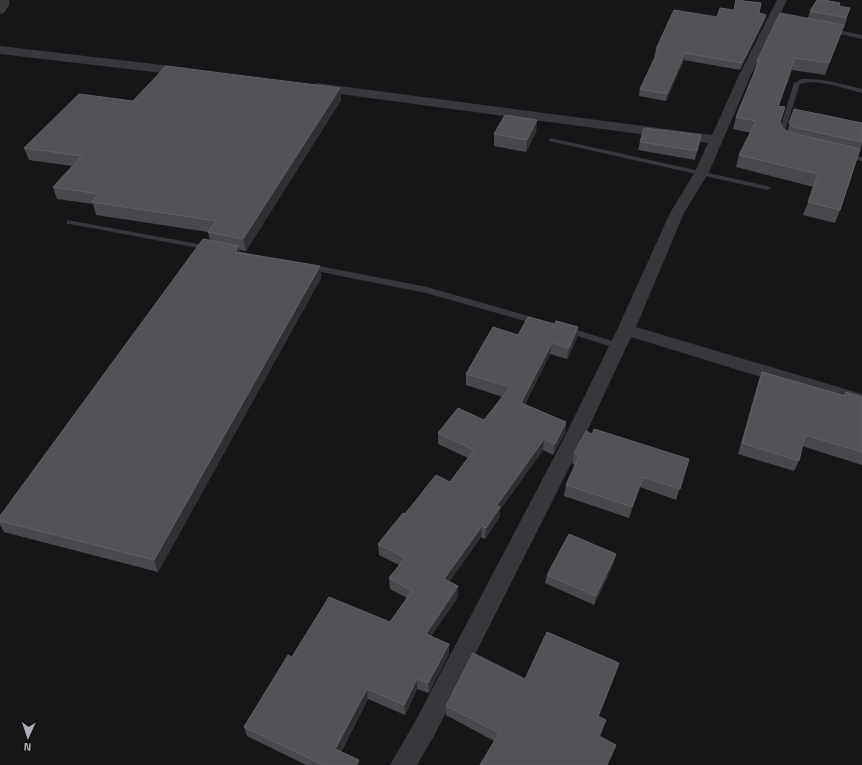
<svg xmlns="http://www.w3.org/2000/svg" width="862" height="765" viewBox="0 0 862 765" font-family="'Titillium Web',sans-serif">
  <rect width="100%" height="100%" fill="#161618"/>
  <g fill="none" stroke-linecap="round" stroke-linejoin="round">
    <g fill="#37383d" fill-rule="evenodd">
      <path d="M829,28L862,35V39L827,31L826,30Z"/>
      <path d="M802,79C823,78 842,84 862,89V93C846,89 816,78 800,84L784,134L786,140L785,141H781L778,134L794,83Z"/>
      <path d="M551,138L767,186L771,188L767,190L549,141V139Z"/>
      <path d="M845,154L862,157V161L843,157L842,156Z"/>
      <path d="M67,220L209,246L213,248L209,250L70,224H67Z"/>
      <path d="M309,264L427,287L542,320L543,322L539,325L426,293L306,269L305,267Z"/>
      <path d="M567,327L622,344L623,346L619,349L564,332L563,330Z"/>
    </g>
    <g fill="#37383d" fill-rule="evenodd">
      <path d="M0,0H9V5L4,13L0,14Z"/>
      <path d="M777,0H787L752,73L709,172L684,213L636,327L862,394V408L631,337L581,444L434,736L417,765H390L416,720L561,444L617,330L670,213L695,172L708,143L317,91L311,87L317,83L712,135L740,73Z"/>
      <path d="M0,46L188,68L194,72L188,76L0,54Z"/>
    </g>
  </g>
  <g fill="#47494d">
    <path d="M839,6L847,19L825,75L792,70L779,106L780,122L782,127L787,131L794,109L862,123V144L840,210L835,223L803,215L814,187L736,167L739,155L751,133L733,129L736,117L754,73L757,61L808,18L810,11Z"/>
    <path d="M759,13L766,15L764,22L740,70L684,60L666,101L639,96L640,89L656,57L654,56L656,49L717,17Z"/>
    <path d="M340,88L341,100L246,251L240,250V252L320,266L321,278L158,572L4,532L0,525V516L210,241L208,232L96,215L93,204L57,199L53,187L72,166L29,160L24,148L133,101Z"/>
    <path d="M537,120L536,132L526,152L494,146V134Z"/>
    <path d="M701,135L695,160L638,150L640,142Z"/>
    <path d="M518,335L577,338L567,359L550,354L525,404L566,422L565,433L553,455L543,450L500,510L499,518L485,539L481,537L449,582L458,586V597L431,636L449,654L429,693L417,689L405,715L368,699L341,752L359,760V765H306L247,736L244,727L292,657L390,622L407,598L390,589L389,578L399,565L379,555L378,544L405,514L450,482L468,458L438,444V433L484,420L503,397L466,385V374Z"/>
    <path d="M762,372L844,395L846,392L862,397V465L802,446L799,461L794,471L738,454L758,383Z"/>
    <path d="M592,434L689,459L676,500L640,487L629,518L564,496L566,485L575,465L572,464L574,453Z"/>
    <path d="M614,563L594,605L545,583L547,575Z"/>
    <path d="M619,663L616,673L599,716L603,729L600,737L613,754L494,741L446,715V706L525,679Z"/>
  </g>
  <g fill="#2f3033">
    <path d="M766,15L764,22L740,70L742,63Z"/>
    <path d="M844,25L840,36L825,75L829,63Z"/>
    <path d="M685,53L684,60L666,101L667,94Z"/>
    <path d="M795,58L792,70L775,118L778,106Z"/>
    <path d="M340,88L341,100L246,251L243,239Z"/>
    <path d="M537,120L536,132L526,152L527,140Z"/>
    <path d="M239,246L241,259L235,252Z"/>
    <path d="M320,266L321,278L158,572L154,560Z"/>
    <path d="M578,327L577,338L567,359L569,348Z"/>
    <path d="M552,343L550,354L520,414L521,403Z"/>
    <path d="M566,422L565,433L553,455L555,444Z"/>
    <path d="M544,439L543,450L500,510L499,518L485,539L486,528L497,505Z"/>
    <path d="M643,477L640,487L629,518L632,507Z"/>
    <path d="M482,526L481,537L444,589V579Z"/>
    <path d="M616,554L614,563L594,605L596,596Z"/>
    <path d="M458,586V597L426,644V634Z"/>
    <path d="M449,644V654L429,693L428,683Z"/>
    <path d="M619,663L616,673L595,725L598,716Z"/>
    <path d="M417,679V689L405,715L404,705Z"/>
    <path d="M367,689L368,699L337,758L335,749Z"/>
    <path d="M606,720L603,729L596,745L599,736Z"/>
    <path d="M359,760V765H356Z"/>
  </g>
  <g fill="#525359" stroke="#5f6168">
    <path d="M736,0L761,3L759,13L766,15L742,63L685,53L667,94L640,89L659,49H656L674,10L717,17L720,8L734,10Z"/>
    <path d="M817,0H824L840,3L839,6L850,8L846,18L810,11Z"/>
    <path d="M780,13L844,25L829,63L795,58L778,106L785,107L780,122L782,127L788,132L860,149L840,210L808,202L818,174L739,155L756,121L736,117L759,61H757Z"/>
    <path d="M166,66L340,88L243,239L208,232L216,221L92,202L99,194L53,187L82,156L24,148L79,94L133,101Z"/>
    <path d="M794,109L862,123V142L793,127L789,123Z"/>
    <path d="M505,115L537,120L527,140L494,134Z"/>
    <path d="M644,128L701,135L697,151L640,142Z"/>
    <path d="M203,239L239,246L235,252L320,266L154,560L0,521V516Z"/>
    <path d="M528,317L555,324L556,321L578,327L569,348L552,343L521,403L566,422L555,444L544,439L497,505L500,507L486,528L482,526L444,579L458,586L426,634L449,644L428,683L417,679L404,705L367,689L335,749L359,760L356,765H323L244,727L288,655L292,657L329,597L390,622L412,591L389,578L405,558L378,544L403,513L405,514L436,475L450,482L474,450L438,433L458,408L484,420L510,387L466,374L493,327L518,335Z"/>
    <path d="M762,372L845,396L846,392L862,397V452L805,435L799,461L742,443Z"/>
    <path d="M594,429L689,459L680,489L643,477L632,507L566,485L579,456L574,453L586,431L592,434Z"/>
    <path d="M569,534L616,554L596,596L547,575Z"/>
    <path d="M547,632L619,663L598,716L606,720L599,736L616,745L607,765H480L499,733L446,706L473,653L525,679Z"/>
  </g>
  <g transform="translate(28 737) rotate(183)" stroke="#111113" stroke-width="3" paint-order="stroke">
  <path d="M0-3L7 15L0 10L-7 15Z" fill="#a8adb8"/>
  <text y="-6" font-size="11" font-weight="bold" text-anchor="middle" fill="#a8adb8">N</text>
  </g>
</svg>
